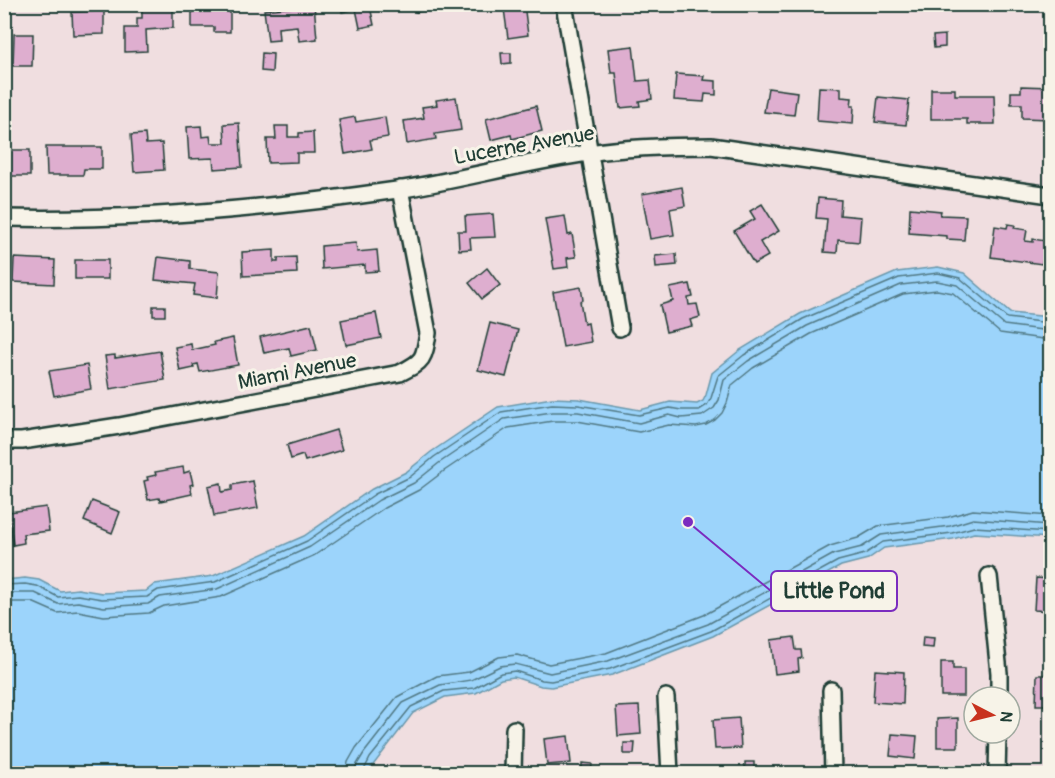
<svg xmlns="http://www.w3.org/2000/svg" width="1055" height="778" viewBox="0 0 1055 778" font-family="Pangolin,sans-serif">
  <rect width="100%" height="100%" fill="#f0dee0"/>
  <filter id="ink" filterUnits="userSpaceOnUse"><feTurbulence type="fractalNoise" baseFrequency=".0167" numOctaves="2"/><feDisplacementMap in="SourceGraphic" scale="12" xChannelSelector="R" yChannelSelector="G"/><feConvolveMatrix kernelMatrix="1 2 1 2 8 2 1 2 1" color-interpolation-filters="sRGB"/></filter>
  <g filter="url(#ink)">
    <path fill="#9cd4fb" stroke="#6a98ab" stroke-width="1.5" d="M938,267L964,273L1010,313L1050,317V538L974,533L953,539L884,548L868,559L841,566L713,636L612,675L551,687L541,686L514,677L501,679L476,693L445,697L413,713L367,773H5V580L25,578L39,580L60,591L78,589L102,593L146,591L155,584L213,576L304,536L372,489L406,472L431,452L498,407L552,398L579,399L640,410L670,402L697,404L703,401L706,395L712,373L740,350L800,314L897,272Z"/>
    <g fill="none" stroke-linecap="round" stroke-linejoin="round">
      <g stroke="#517984" stroke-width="1.5">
        <path d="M4,585L25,584L37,586L58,597L78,595L102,599L147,597L158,590L215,582L307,541L375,494L410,477L434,457L501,412L552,404L578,405L639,415L670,408L681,410H699L707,405L711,398L718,376L744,355L803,319L899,278L938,273L960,278L1007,318L1050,323"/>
        <path d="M4,593H35L58,604L78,602L104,607L148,604L160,597L217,589L310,547L379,500L414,483L439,463L504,419L552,412H578L639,423L669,415L681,418L702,416L714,408L719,400L724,380L748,361L807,326L901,285L937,281L957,285L1004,325L1050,331"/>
        <path d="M4,602H32L57,613L78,611L104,616L149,613L164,606L221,597L315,555L384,508L419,490L444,471L508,428L553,421H577L639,432L669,425L696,427L706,425L715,420L722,413L727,403L732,385L753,368L811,334L903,294L937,290L953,293L1000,333L1050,340"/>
        <path d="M346,774L348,762L356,748L397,697L437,676L469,672L499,657L517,655L549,664L606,653L704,615L830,546L858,538L878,526L948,517L973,510L1050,516"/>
        <path d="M355,774L356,766L364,753L403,703L440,685L471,680L500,666L515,664L550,673L608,661L708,624L834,554L862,547L881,535L950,526L973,519L1050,525"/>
        <path d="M362,774L370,758L411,707L444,691L474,688L501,673L515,671L542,680L551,681L610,669L711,631L838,561L865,554L883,542L952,533L974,527L1050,532"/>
      </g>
    </g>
    <g fill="#deaecf" stroke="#1f3d34" stroke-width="1.5">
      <path d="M192,4H221V10H230V32H214V27H192Z"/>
      <path d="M295,4H314L317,39L299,41L297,26L278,28L279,40L268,41L264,10L295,7Z"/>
      <path d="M340,4H376L377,10L371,11L374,25L360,28L356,9L342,12Z"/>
      <path d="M415,4H442V9L416,12Z"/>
      <path d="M484,4H524L528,35L508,38L504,9L489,11Z"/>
      <path d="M173,7V28L146,30L147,51L125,52V28H137V18H142V8Z"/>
      <path d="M104,11V34L73,35L72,12Z"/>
      <path d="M14,34H33L32,66H13Z"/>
      <path d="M945,35V47L934,48L933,36Z"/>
      <path d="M633,46L637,81L650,80L652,99L639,101L640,106L620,108L616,73H611L608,49Z"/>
      <path d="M262,53L273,54L272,72L261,71Z"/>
      <path d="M501,53H511V63L502,64Z"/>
      <path d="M676,74L704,76L703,80L716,81V95L705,94L704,102L674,100Z"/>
      <path d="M1021,86L1050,87V119L1022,118V104H1011V92H1021Z"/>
      <path d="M819,87L841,88V97L852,98L851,106H854L853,124L817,121Z"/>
      <path d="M768,88L797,92L794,115L764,112Z"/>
      <path d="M931,89H955V95H994L995,124H967V119H931Z"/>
      <path d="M456,97L461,130L435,134L436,139L407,144L404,121L424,118L422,107L437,105L436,100Z"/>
      <path d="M878,97L909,100L906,125L875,122Z"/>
      <path d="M536,106L542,131L512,139L511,135L491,140L486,119Z"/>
      <path d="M355,117L356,122L385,117L388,137L370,140L372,149L345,154L339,120Z"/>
      <path d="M239,123L242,167L214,169L213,158L189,159L187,127L201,126L202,137L210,136L211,143H225L224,124Z"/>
      <path d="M275,126H288V137H299V133L313,132L314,153H297V162L268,163L267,139H276Z"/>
      <path d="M145,134L146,144L162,143L164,170L134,172L131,135Z"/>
      <path d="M46,147H102V169H84L83,175H47Z"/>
      <rect x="4" y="150" width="26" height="26"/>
      <path d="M682,187L685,206L670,209L674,235L650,239L642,194Z"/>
      <path d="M818,198L841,200L840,215L861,217L859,242L838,240L837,253L824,252L827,219L816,218Z"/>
      <path d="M762,204L779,231L760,242L768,256L754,264L734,231L755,219L750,211Z"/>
      <path d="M910,208L941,211L940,215L966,216L964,240L947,239V236L909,233Z"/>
      <path d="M493,214L495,237L470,238L471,249L459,250L458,231H466L465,216Z"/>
      <path d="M565,216L568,235L572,234L576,257L567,258L568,267L554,269L545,219Z"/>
      <path d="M1008,224L1015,225L1014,228L1027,230L1025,241L1033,242V239L1046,241L1042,264L991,257L995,226L1007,228Z"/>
      <path d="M356,243L357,252L377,250L379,271L365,272V265L322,269L321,246Z"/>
      <path d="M274,250V262H278V258L296,257L297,273L243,276L242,252Z"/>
      <path d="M676,254L677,265L656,267L655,256Z"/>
      <path d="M158,257L190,261V269L219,272L217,298L193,295L195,284L155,280Z"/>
      <path d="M14,258L55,260L54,284L13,282Z"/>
      <rect x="75" y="260" width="33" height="19"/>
      <path d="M487,268L500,285L482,299L469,283Z"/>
      <path d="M690,284L693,297L688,298L689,305L697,304L700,317L690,320L692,326L666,332L660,305L673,301L670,288Z"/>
      <path d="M581,287L583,300L580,301L584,324L588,323L591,342L563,347L553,292Z"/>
      <rect x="153" y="306" width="12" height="10"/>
      <path d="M376,313L381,338L346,345L341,320Z"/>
      <path d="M490,323L518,330L506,377L478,370Z"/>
      <path d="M311,325L317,350L291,356L289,348L264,353L260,337Z"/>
      <path d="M233,338L238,365L200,372L198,364L193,365L194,368L180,371L175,347L191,344L192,350L215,345L214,342Z"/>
      <path d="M160,351L165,380L110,389L105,356L115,355V358Z"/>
      <path d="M87,365L91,389L54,396L49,371Z"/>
      <path d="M336,430L342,450L305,461L303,455L291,459L287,445Z"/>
      <path d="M183,467L184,473L190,471L193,484L190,485L192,494L160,501L159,498L148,500L144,481L148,480L147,477L156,475L155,472Z"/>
      <path d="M253,481L258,508L214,516L208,486L221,483L222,492L232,490V485Z"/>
      <path d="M92,501L120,512L112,533L84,521Z"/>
      <path d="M46,507L49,531L23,534L24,543L13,545L9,512Z"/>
      <path d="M1036,578L1050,579V611L1034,610Z"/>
      <path d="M794,637L796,650H801L802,658L798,659L799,671L775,674L771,640Z"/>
      <path d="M923,637L934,638L933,648L922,647Z"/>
      <path d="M941,662H953V669H964V696H941Z"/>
      <path d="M875,670L904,672L903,704L873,702Z"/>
      <path d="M1037,675H1050V705H1036Z"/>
      <path d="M639,706L641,734L618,736L616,707Z"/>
      <path d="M739,718L741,748L715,749L713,720Z"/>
      <path d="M958,718V747H937V719Z"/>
      <path d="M892,734L917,736L915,759L890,756Z"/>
      <path d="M568,736L571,763L547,765L544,739Z"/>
      <path d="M624,743H635L634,754H624Z"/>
      <rect x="745" y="762" width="9" height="12"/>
      <path d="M582,763L592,764L591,774H582Z"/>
    </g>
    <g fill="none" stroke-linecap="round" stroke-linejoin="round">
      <g stroke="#1f3d34" stroke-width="20">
        <g id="street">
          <path d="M564,4L620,328"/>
          <path d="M4,218C136,221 267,209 397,190C461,180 524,162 588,153C629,147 670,146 711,146L1050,195"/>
          <path d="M4,441H22L119,426L400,373C424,361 424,359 428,333L400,189"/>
          <path d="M989,576L999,673V697"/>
          <path d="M831,690L833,774"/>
          <path d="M666,697L670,774"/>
          <path d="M513,774L514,729"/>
          <path d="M997,774L998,733"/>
        </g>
      </g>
      <use href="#street" stroke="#f7f3e8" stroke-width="15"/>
    </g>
  </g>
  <g text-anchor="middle" stroke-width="6" stroke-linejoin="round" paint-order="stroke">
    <g font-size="21" fill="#1f3d34" stroke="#f7f3e8">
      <text transform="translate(524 145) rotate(-10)" y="7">Lucerne Avenue</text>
      <text transform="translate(297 371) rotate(-11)" y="7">Miami Avenue</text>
    </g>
  </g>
  <path fill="none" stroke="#7b2cbf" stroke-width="2" d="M688 522L771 591"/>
  <circle fill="#7b2cbf" stroke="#f7f3e8" stroke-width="2" cx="688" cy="522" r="6"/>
  <rect fill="#f7f3e8" stroke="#7b2cbf" stroke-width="2" x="771" y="571" width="126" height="40" rx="6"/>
  <g font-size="22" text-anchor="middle" font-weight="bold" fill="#1f3d34">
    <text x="834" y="598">Little Pond</text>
  </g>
  <rect width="1055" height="778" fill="none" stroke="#f7f3e8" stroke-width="24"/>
  <rect x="12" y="12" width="1031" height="754" fill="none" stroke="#1f3d34" stroke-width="2" filter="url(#ink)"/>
  <g transform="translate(992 715) rotate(97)"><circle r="28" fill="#f7f3e8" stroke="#a1aaa0" stroke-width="1.5"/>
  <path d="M0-4.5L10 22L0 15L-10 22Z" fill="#c8321e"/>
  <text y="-9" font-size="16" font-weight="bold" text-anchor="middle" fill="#1f3d34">N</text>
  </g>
</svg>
